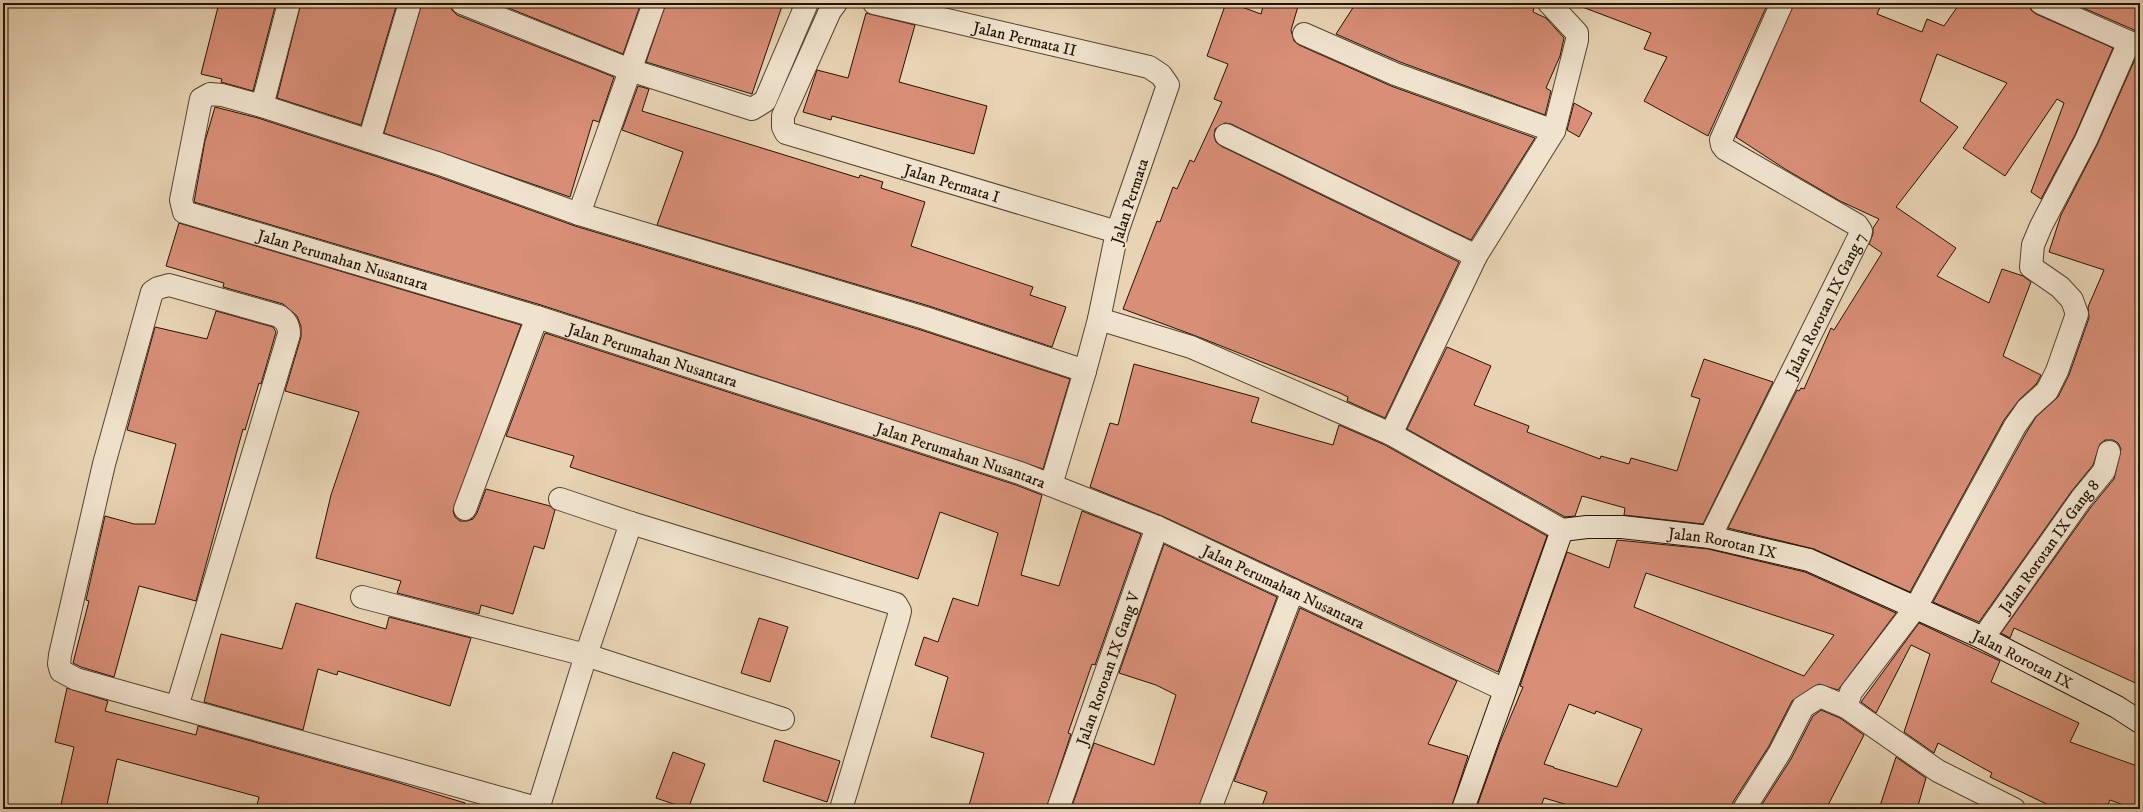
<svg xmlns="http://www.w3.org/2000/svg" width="2143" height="812" viewBox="0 0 2143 812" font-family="'IM FELL DW Pica',serif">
  <rect width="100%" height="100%" fill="#e8d4b4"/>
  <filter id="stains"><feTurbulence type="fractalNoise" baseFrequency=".005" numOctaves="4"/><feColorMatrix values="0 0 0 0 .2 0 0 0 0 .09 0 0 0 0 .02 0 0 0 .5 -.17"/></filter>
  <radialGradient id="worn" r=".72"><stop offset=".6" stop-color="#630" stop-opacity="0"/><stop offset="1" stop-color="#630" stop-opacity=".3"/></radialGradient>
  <g fill="#d88e77" stroke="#231301" fill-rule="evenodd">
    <path d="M219,3H276L253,91L221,82L222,79L201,74Z"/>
    <path d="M301,3H397L361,125L277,98Z"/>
    <path d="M422,3H450L452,10L457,15L614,77L599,122L593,120L570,197L384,133Z"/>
    <path d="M496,3H641L623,54Z"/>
    <path d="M666,3H783L752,94L646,62Z"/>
    <path d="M1226,3H1231L1261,14L1264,3H1299L1291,30L1294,41L1299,45L1391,86L1535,138L1471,240L1231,124L1225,123L1215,129L1214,136L1216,142L1221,146L1459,262L1385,418L1347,401L1348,397L1340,393L1196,336L1123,309L1157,221L1160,222L1173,187L1177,189L1190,160L1194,162L1222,102L1214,99L1228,64L1207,56Z"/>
    <path d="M1356,3H1535L1533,12L1546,18L1564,38L1560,56L1546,88L1551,91L1545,115L1400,62L1336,34Z"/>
    <path d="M1578,3H1768L1708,136L1644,101L1667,57L1644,49L1651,33L1577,5Z"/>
    <path d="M1794,3H1882L1877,14L1922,32L1927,19L1944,26L1960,3H2029L2031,10L2036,14L2113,48L2075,135L2041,199L2031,192L2064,103L2057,99L2005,176L1963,148L2007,83L1937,54L1920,101L1958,127L1896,207L1956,248L1937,276L1989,303L2002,269L2023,276L2031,282L2003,356L2041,375L2037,383L2019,400L2004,420L1910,592L1814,549L1728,528L1797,390L1799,391L1801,388L1804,389L1831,328L1834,330L1882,253L1869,244L1873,234V228L1879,219L1840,201L1785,169L1736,137Z"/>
    <path d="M2072,3H2140V33L2134,30Z"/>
    <path d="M866,13L915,25L899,82L987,106L974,154L832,116L831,120L803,112L817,70L848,78Z"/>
    <path d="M2135,59H2140V685L2014,628L2010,638L2001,633L2091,507L2114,479L2121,449L2118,443L2113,440H2105L2100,444L2093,465L2071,492L1979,622L1933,602L2026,433L2036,417L2058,397L2069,375L2089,318L2088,307L2104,270L2049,252L2061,215L2097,145Z"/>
    <path d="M638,86L649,89L642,111L859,178L860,175L883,182L881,188L925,202L911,246L1033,287L1030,295L1066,307L1052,347L929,306L657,225L683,152L622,130Z"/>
    <path d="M1574,103L1592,113L1579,137L1567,130Z"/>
    <path d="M215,107L258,118L436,176L575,226L921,330L1070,379L1043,469L541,305L194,202L205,141Z"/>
    <path d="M179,223L521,325L453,511L455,517L460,521H467L473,519L477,513L486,489L550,506L555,510L544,549L534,546L513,614L481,605L479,614L397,593L401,581L316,558L331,495L359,412L285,391L301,337V326L297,316L283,304L223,287L224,283L166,266Z"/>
    <path d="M216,311L273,327L276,332L261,384L259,383L245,430L243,429L196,601L139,586L114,677L81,667L73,663L89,601L86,600L105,516L134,524H155L176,444L127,430L155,327L207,339Z"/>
    <path d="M545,333L1016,485L1042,495L1021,575L1059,586L1082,511L1141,534L1095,665L1092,664L1068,733L1071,734L1046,809H968L984,753L931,737L948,677L915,665L924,637L938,642L953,598L978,606L998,533L940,512L918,579L570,467L574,456L506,436Z"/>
    <path d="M1447,347L1491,366L1474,405L1529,426L1527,432L1600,459L1601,456L1629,464L1631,458L1677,471L1700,399L1691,396L1704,359L1773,382L1703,524L1624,515L1625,508L1582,496L1575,516L1565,517L1407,429Z"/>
    <path d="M1134,364L1259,398L1251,422L1333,445L1339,425L1385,445L1547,536L1498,672L1162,516L1090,487L1110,423L1118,425Z"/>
    <path d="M1617,540L1708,549L1805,572L1896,613L1838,690L1819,684L1792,701L1769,746L1733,802L1732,809H1582L1544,798L1540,809H1476L1500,742L1523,687L1520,686L1567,552L1609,568ZM1646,573L1834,635L1804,676L1634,607ZM1569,704L1595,714L1596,711L1642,729L1617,787L1554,768V767L1544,764Z"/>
    <path d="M1164,544L1277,597L1198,809H1071L1094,743L1154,765L1176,695L1156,685L1119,673Z"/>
    <path d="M296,603L386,629L389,617L471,638L450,706L338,671L337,675L318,669L303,730L204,702L221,634L282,649Z"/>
    <path d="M1300,608L1457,681L1428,744L1468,756L1451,809H1261L1267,792L1234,781Z"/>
    <path d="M759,618L788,627L770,682L741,673Z"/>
    <path d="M1919,623L2000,661L1991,682L2079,723L2070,742L2140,767V809H2134L2110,800L2106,809H2057L1990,777L1992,773L1938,743L1934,753L1904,732L1930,654L1911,645L1876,713L1861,702Z"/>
    <path d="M67,688L108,701L105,711L196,735L198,726L396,782L465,803L464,809H256L259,797L117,759L106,809H60L74,747L55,742Z"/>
    <path d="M1821,710L1840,718L1864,735L1826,809H1759L1791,759L1813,716Z"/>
    <path d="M775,740L840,761L827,802L763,781Z"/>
    <path d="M673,752L705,764L688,809L656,798Z"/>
    <path d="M1896,757L1926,778L1917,809H1879Z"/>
  </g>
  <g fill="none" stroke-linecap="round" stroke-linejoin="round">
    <g stroke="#54432e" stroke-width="24">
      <g id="street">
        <path d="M462,3L630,70L752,109L765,101L807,3"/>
        <path id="s1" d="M836,3L830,11L783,116V127L786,133L1117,232"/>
        <path id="s2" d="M874,3L1149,67L1161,75L1168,85L1117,232L1099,319L1085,371L1051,485"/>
        <path d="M2041,3L2140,47"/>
        <path d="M1304,34L1395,74L1554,131"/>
        <path d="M262,106L289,3"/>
        <path d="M1226,135L1476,256"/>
        <path d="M369,141L410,3"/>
        <path d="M579,214L654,3"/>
        <path d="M1099,319L1191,347L1391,434L1562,530"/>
        <path id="s3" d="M1085,371L925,318L579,214L440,164L262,106L222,95L210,94L201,99L181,200L184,212L537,317L1020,473L1157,527L1505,690"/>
        <path d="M1391,434L1476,256L1554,131L1577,40V33L1549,3"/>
        <path d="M560,499L631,523"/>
        <path d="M465,509L537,317"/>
        <path id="s4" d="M1710,537L1860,235L1861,231L1857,225L1725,149L1722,145L1721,140L1782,3"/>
        <path d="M362,597L586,655L783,719"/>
        <path id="s5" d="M1983,638L2081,499L2104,471L2109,452"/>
        <path d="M177,707L289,334C289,325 286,321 279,316L169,285L158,288L152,292L104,464L60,655L59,664L61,671L76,679L540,809"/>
        <path d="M1846,707L1938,771L2014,809"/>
        <path d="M538,809L586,655L631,523L896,604L900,611L898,619L841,809"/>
        <path id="s6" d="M1058,809L1157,527"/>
        <path d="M1210,809L1293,590"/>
        <path d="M1744,809L1780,752L1803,707L1820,696L1846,707L1851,692L1916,607L2015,426L2027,409L2047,391L2057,371L2077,314L2072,300L2060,287L2031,267L2033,245L2041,226L2086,140L2129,42"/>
      </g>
    </g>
    <g stroke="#231301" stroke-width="24">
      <g id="secondary">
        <path id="s7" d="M1463,809L1562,530L1587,527H1622L1710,537L1809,560L1983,638L2117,707L2140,722"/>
      </g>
    </g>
    <use href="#street" stroke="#f0e3ce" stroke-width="22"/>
    <use href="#secondary" stroke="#f0e3ce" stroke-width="22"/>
  </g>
  <g text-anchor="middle" stroke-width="4" stroke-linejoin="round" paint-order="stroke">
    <g font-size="16" fill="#231301" stroke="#f0e3ce">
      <text dy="6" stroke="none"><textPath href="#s2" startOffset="155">Jalan Permata II</textPath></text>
      <text dy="6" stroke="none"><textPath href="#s1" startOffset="316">Jalan Permata I</textPath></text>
      <text transform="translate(1129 201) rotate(-72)" y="6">Jalan Permata</text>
      <text dy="6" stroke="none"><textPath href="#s3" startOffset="1210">Jalan Perumahan Nusantara</textPath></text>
      <text dy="6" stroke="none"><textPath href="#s4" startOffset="259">Jalan Rorotan IX Gang 7</textPath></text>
      <text dy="6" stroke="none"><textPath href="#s3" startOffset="1534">Jalan Perumahan Nusantara</textPath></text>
      <text dy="6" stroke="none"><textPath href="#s3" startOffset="1858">Jalan Perumahan Nusantara</textPath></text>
      <text dy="6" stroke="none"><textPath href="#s7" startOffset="458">Jalan Rorotan IX</textPath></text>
      <text dy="6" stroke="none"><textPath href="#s5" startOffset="113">Jalan Rorotan IX Gang 8</textPath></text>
      <text dy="6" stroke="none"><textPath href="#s3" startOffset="2207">Jalan Perumahan Nusantara</textPath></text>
      <text dy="6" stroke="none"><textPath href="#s7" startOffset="782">Jalan Rorotan IX</textPath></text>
      <text dy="6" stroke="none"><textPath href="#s6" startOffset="149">Jalan Rorotan IX Gang V</textPath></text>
    </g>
  </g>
  <rect width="2143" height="812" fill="none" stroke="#e8d4b4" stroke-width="16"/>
  <rect x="4" y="4" width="2135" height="804" fill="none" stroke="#231301" stroke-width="2"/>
  <rect x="8" y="8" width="2127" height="796" fill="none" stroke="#231301"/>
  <rect width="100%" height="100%" filter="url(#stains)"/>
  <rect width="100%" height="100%" fill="url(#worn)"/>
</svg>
